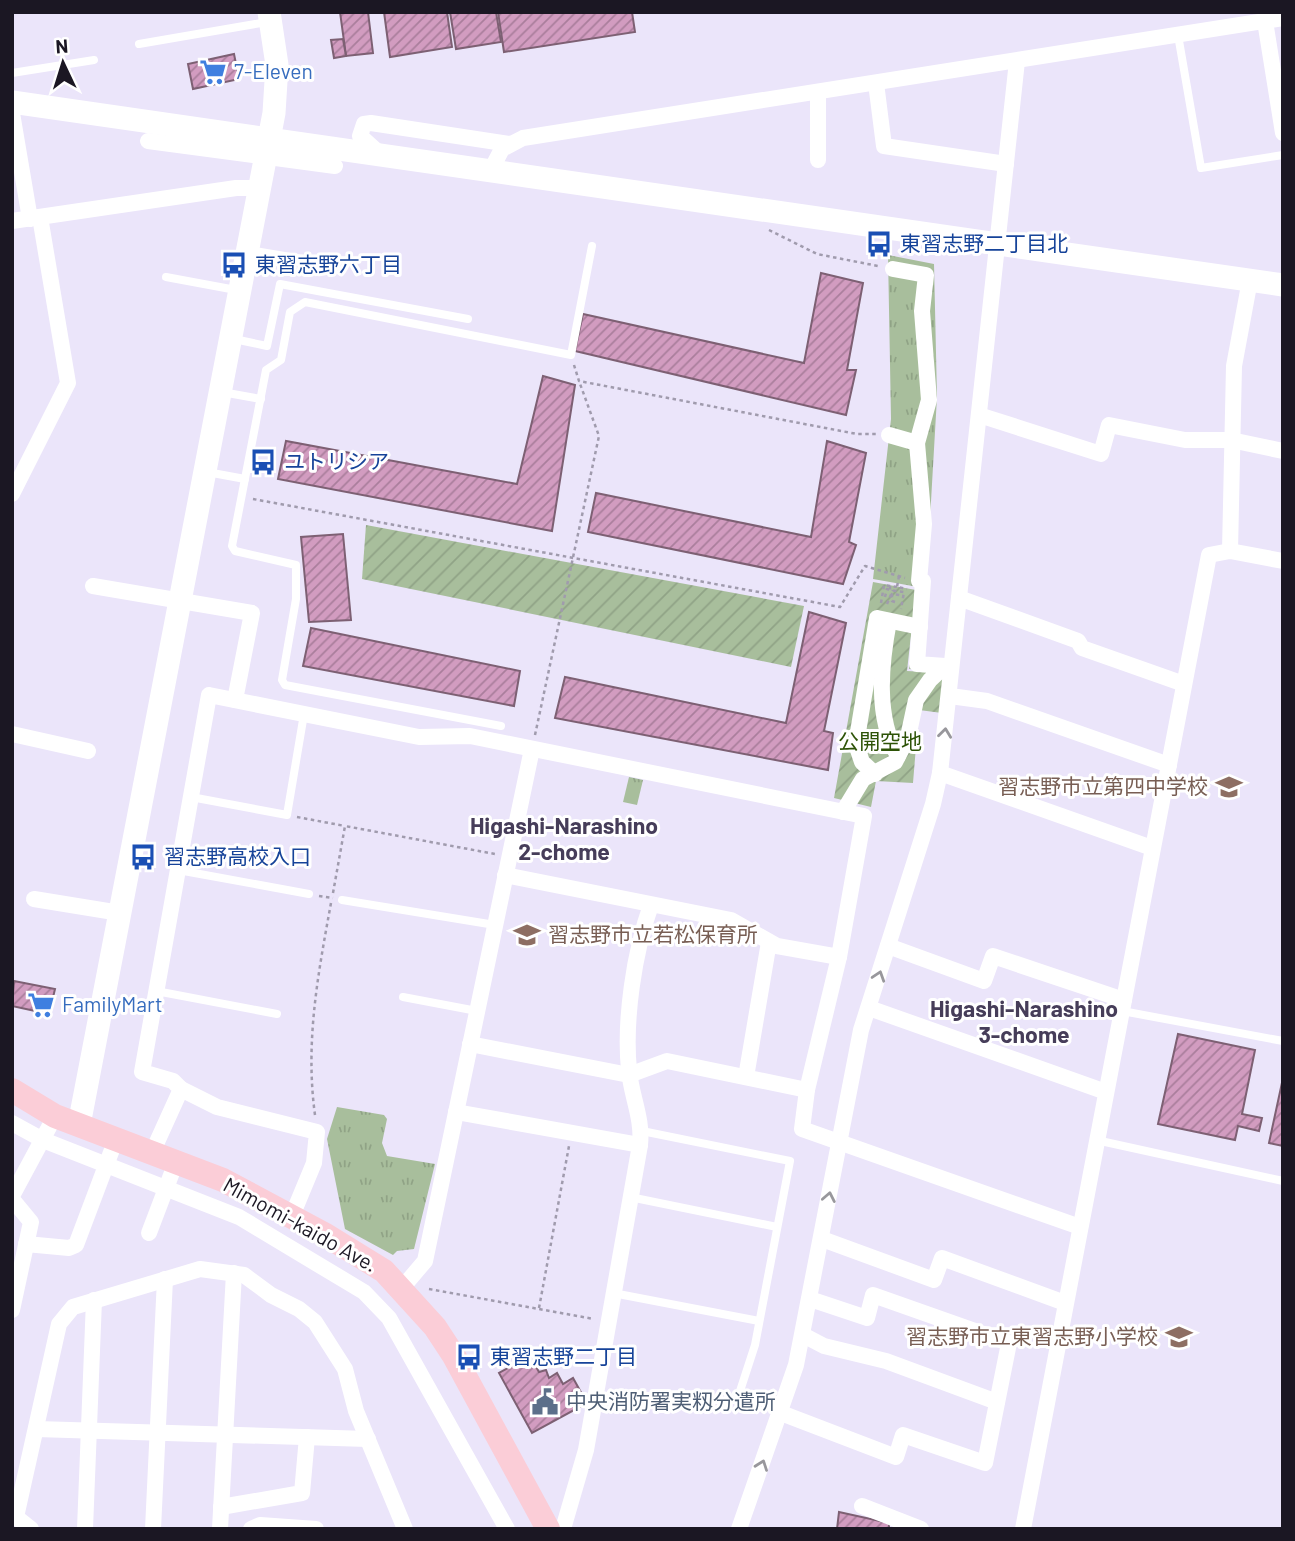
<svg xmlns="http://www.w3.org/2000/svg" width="1295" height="1541" viewBox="0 0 1295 1541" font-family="Barlow,'Noto Sans JP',sans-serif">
  <defs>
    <pattern id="park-tufts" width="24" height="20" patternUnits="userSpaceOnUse" patternTransform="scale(1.75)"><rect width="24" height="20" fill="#a8be9c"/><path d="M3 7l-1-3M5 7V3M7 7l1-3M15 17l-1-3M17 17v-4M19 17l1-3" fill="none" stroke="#90a386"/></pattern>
    <pattern id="garden-furrows" width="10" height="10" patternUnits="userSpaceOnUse" patternTransform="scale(1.75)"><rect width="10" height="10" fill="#a8be9c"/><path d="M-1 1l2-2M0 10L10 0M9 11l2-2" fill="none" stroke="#90a386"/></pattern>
    <pattern id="building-hatch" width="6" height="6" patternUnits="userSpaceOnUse" patternTransform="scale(1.75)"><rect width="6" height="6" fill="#d29cc0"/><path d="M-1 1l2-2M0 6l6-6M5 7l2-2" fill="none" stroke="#aa7e9c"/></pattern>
  </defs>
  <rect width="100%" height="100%" fill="#ebe5fa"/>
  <g fill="url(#park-tufts)">
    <path d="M888,255L934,264L937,397L922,658L947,671L909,669L918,587L873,579L891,419Z"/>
    <path d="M629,777L643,780L637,805L623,802Z"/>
    <path d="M337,1107L384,1115L387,1119L382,1143L387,1156L435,1164L414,1249L397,1251L393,1255L345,1229L327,1139Z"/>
  </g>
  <g fill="url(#garden-furrows)">
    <path d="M366,525L804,606L791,667L362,579Z"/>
    <path d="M873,582L916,590L907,671L946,673L942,713L919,710L913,783L876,781L871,807L834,798Z"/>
  </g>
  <g fill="url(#building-hatch)" stroke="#7d6073" stroke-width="2">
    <path d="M340,12H368L373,53L346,56Z"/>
    <path d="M384,12H447L452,47L390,57Z"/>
    <path d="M450,12H496L501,42L456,49Z"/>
    <path d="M498,12H632L635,32L504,52Z"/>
    <path d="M343,39L346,56L334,58L331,40Z"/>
    <path d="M234,54L239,79L193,89L188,64Z"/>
    <path d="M821,273L863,283L847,370H856L846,415L575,351L583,314L804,363Z"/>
    <path d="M543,376L575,385L552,531L278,479L286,441L517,484Z"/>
    <path d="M827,441L866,453L849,542L856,545L843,584L588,532L596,493L811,537Z"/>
    <path d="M343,534L351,620L309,622L301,537Z"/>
    <path d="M809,612L846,623L824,731L833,733L828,770L555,718L565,677L786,723Z"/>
    <path d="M311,628L520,671L514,706L303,666Z"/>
    <path d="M14,981L55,989L49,1014L12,1006Z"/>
    <path d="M1178,1034L1255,1050L1242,1114L1262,1118L1259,1131L1238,1126L1235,1140L1158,1124Z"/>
    <path d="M1283,1078V1146L1269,1143Z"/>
    <path d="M522,1360L528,1368L535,1365L539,1372L546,1370L549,1378L557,1373L563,1384L573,1378L587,1403L532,1433L499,1373Z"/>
    <path d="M839,1512L889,1523V1529H837Z"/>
  </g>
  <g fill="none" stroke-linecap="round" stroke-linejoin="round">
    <g stroke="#a09bad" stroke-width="2.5" stroke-dasharray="3.5 3.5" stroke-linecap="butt">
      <path d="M769,230L817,254L878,266"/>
      <path d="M574,365L579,381L857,434H876"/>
      <path d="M253,499L840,607L865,566L905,578"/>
      <path d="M899,576L897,587L907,589"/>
      <path d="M890,586V590L904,592L901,609"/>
      <path d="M885,597L887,589L890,590"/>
      <path d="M895,602L892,601V594L900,595"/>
      <path d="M881,603L884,585L897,587"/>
      <path d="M887,604L893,590"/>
      <path d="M535,735L599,436L579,381"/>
      <path d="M297,817L345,826"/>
      <path d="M333,893L345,826L495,854"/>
      <path d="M319,896L333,898"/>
      <path d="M315,1115C305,1042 318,974 331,903"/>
      <path d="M429,1289L594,1319"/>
      <path d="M539,1308L569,1146"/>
    </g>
    <g stroke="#fff" stroke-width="8">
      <path d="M1178,35L1201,168L1283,155"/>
      <path d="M139,44L267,22"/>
      <path d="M12,73L94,60"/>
      <path d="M250,250L326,263"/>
      <path d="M166,277L236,290"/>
      <path d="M234,339L267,346L280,284L468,319"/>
      <path d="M222,392L261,399"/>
      <path d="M207,472L245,479"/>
      <path d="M501,726L285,685L282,680L296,599V565L235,551L232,546L266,370L281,360L290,312L305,302L571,355L592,246"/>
      <path d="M191,797L287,815L304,714"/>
      <path d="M178,870L309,894"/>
      <path d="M342,900L495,925"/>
      <path d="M156,991L277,1014"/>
      <path d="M403,997L477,1011"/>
      <path d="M1122,1011L1283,1041"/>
      <path d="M642,1131L790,1161L755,1345L740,1391"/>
      <path d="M1096,1140L1283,1181"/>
      <path d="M630,1197L777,1227"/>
      <path d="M613,1293L759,1321"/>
    </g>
    <g stroke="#fff" stroke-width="16">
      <path d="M1265,21L1283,133"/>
      <path d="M876,83L884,146L1006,164"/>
      <path d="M818,92V160"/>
      <path d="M12,113L30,219"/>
      <path d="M148,141L335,166"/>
      <path d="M380,154L360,136L364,124L371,123L510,144"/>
      <path d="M491,170L502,149L523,138L1283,18"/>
      <path d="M12,221L236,188H259"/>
      <path d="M979,415L1101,454L1109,425L1185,440H1231L1283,451"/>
      <path d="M889,435L917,443"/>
      <path d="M12,494L68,383L40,217"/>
      <path d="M1230,551L1234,366L1250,280"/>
      <path d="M93,586L252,613L235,700"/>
      <path d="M959,598L1078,641L1082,648L1184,684"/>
      <path d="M889,621C881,663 875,717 898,756"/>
      <path d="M950,696L987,701L1169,765"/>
      <path d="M12,734L88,751"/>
      <path d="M940,773L1152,848"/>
      <path d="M875,774L862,762L856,744L877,618L920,627"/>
      <path d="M843,812L863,779L895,762L908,737L916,700L930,680L945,666L917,664L923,581H919L924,524L917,443L929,400L922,311L926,275L893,269"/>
      <path d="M34,899L120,913"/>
      <path d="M888,946L984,981L993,956L1124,1000"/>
      <path d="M869,1008L1106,1092"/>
      <path d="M470,1044L629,1075L667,1061L807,1090L802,1129L1080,1227"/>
      <path d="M746,1077L769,942"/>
      <path d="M181,1089L217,1107L317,1132L314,1163L292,1216"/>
      <path d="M807,1090L839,957"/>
      <path d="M456,1112L640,1145"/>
      <path d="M12,1123L43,1140L239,1217L364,1292L389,1318L507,1529"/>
      <path d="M152,1153L181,1089L173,1081L142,1072L209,695L419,737L470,736L864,816L839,957L777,946L731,920L505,875"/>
      <path d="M12,1196L55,1116"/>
      <path d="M12,1199L31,1222L12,1310"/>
      <path d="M149,1233L176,1162"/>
      <path d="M822,1239L934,1280L942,1258L1065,1303"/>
      <path d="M26,1244L69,1248L76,1245L116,1139"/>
      <path d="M402,1288L425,1261L532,749"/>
      <path d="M803,1335L824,1346L886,1361L997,1402"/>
      <path d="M781,1413L896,1457L903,1435L985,1463L1009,1343L873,1295L867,1318L810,1299"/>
      <path d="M36,1429L368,1439"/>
      <path d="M862,1506L921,1529"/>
      <path d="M221,1507L302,1493L307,1437"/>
      <path d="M31,1529L16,1517L59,1324L73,1307L200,1269L244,1275L271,1295L299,1309L315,1322L345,1369L356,1411L405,1529"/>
      <path d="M85,1529L94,1300"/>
      <path d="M153,1529L165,1279"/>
      <path d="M220,1529L234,1273"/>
      <path d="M251,1529L260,1525L316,1529"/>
      <path d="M563,1529L586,1450L640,1145C643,1118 631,1096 629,1070C624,1021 634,952 651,905"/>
      <path d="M739,1529L796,1365L861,1030L933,804L940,773L1017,61"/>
      <path d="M1023,1529L1209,555L1230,551L1283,561"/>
    </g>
    <g stroke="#fff" stroke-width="23">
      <path d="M12,102L1283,285"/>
      <path d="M79,1125L274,113L277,65L269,12"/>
    </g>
    <path stroke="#fbcdd7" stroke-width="24" d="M12,1090L55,1116L223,1180L324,1234L384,1271L435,1327L454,1356L548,1529"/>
  </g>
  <defs><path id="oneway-chevron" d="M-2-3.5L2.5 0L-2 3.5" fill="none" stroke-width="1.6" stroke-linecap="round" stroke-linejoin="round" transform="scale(1.75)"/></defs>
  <g stroke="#98979c">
    <use href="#oneway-chevron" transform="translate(945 733) rotate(-83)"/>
    <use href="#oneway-chevron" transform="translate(879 976) rotate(-72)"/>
    <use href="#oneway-chevron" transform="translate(829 1197) rotate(-79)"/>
    <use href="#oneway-chevron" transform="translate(762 1465) rotate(-70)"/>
  </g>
  <defs>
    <g id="supermarket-bare" transform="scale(2.1)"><path d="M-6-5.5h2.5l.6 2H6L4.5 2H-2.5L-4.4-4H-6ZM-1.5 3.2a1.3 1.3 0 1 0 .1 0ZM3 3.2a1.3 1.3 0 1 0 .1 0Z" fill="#3f7fe0" stroke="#fff" stroke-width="2.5" paint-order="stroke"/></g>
    <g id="bus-bare" transform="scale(2.1)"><path d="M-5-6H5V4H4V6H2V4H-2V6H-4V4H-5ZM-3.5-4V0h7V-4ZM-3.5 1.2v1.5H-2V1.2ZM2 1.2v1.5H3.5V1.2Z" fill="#1a4fb4" stroke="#fff" stroke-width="2.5" paint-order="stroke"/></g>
    <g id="school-bare" transform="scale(2.1)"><path d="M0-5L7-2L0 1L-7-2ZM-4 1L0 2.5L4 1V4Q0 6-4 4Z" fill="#8d6e63" stroke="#fff" stroke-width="2.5" paint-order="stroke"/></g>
    <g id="civic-bare" transform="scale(2.1)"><path d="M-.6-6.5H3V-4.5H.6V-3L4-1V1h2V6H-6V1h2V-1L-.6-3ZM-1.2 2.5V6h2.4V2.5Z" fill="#5c6f8a" stroke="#fff" stroke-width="2.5" paint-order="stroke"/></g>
  </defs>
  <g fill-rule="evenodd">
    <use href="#supermarket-bare" x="213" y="72"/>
    <use href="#bus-bare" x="879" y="244"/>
    <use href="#bus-bare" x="234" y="265"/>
    <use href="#bus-bare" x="263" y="462"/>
    <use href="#school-bare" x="1229" y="787"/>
    <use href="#bus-bare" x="143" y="857"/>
    <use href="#school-bare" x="527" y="935"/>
    <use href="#supermarket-bare" x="41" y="1005"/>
    <use href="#school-bare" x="1179" y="1337"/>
    <use href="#bus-bare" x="469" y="1357"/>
    <use href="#civic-bare" x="545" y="1402"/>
  </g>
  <g text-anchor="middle" stroke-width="6" stroke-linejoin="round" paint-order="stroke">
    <g font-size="21" fill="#366cbe" stroke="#fff" text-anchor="start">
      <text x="234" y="79">7-Eleven</text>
      <text x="62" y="1012">FamilyMart</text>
    </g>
    <g font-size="21" fill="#164399" stroke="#fff" text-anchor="start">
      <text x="900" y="251">東習志野二丁目北</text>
      <text x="255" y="272">東習志野六丁目</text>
      <text x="284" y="469">ユトリシア</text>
      <text x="164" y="864">習志野高校入口</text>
      <text x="490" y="1364">東習志野二丁目</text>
    </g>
    <g font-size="21" fill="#2d5307" stroke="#fff">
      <text x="880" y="749">公開空地</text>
    </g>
    <g font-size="21" fill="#785e54" stroke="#fff" text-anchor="end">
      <text x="1208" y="794">習志野市立第四中学校</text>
      <text x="548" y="942" text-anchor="start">習志野市立若松保育所</text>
      <text x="1158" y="1344">習志野市立東習志野小学校</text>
    </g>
    <g font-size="21" fill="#1b1723" stroke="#fff">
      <text transform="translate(300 1225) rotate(29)" y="7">Mimomi-kaido Ave.</text>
    </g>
    <g font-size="21" fill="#4e5e75" stroke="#fff" text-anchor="start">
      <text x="566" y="1409">中央消防署実籾分遣所</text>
    </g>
    <g font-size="23" font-weight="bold" fill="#463d59" stroke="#fff">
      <text x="564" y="834">Higashi-Narashino<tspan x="564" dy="26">2-chome</tspan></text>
      <text x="1024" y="1017">Higashi-Narashino<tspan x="1024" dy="26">3-chome</tspan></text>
    </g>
  </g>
  <rect width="1295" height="1541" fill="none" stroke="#1b1723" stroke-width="28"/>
  <g transform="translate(63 63) rotate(356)" stroke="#ffffff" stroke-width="5" paint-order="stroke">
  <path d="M0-5L12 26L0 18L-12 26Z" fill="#1b1723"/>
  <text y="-10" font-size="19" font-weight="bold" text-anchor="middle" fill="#1b1723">N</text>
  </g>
</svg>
